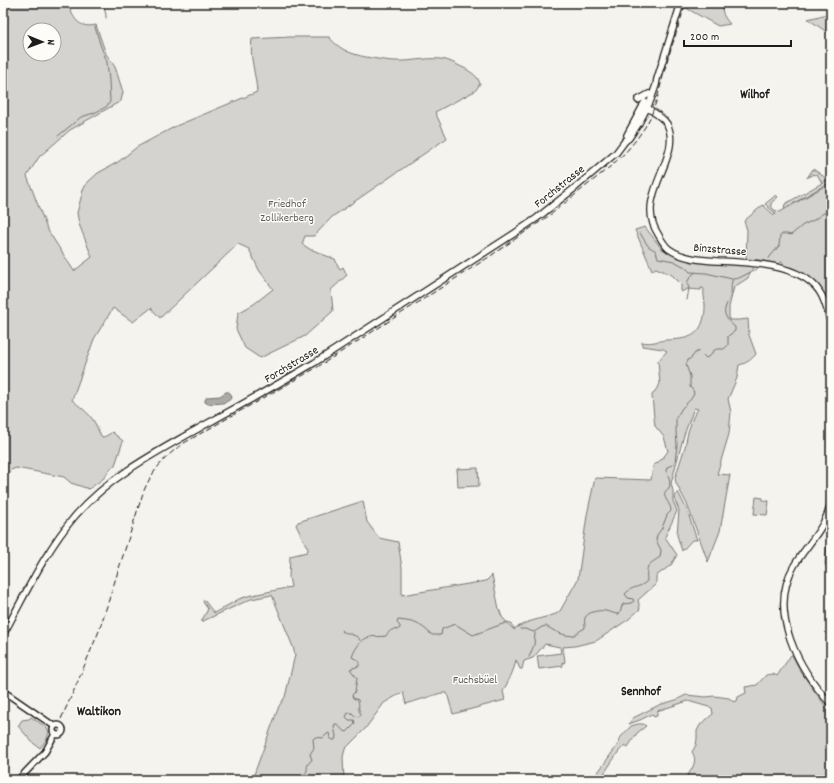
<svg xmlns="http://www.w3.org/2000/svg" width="834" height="783" viewBox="0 0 834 783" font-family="Dekko,sans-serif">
  <rect width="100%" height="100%" fill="#f4f3ee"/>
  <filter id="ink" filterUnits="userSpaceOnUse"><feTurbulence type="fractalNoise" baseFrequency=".025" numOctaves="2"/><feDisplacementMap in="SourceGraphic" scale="8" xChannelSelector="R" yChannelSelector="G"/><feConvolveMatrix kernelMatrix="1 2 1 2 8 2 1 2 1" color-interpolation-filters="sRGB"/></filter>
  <g filter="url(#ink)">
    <g fill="#d4d3cf" stroke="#787876" fill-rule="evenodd">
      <path d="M3,3H68C73,18 78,29 96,25L106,54L115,67L123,92L121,101L70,130L39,157L27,176L47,229L74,271L92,257L79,224L77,213L83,190L87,183L98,173L118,162L137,147L176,126L257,92C256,74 249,57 252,39L290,37H329C342,53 358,56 378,59C384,60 390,61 396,61C412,62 430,56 446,60C453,62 459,66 466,69C472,73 478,76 480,84L475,91L435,112L447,138L332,217L314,236H305L302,244L311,250H313L324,255L335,259L338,266L340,269L343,267L347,275L331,290L333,311L305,336L260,358L245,348L236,329L238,313L254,304L273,289L259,270L249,249L238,244L160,318L151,308L133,322L113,308L94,339L72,400C79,406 88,412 93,420C97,425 98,432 102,437C105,437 110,434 112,432L123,441L115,465L110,469L104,478L89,489L71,483L64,477L16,468L11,470L4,478L3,477ZM30,30H54V54H30Z"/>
      <path d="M688,3H723C721,13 724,17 730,24L718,26L686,8Z"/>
      <path d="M831,13V35L808,19Z"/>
      <path d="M813,169L826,178L827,180L822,184L823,186L784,209L785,204L822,183L817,174L814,175L813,174L807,178Z"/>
      <path d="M831,177V318C826,297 822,282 800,273C796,271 789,270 786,267C784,266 783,264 782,262L778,264L759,260L746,259L747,230L744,221L763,205L774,215L776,214L765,204L776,195L778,197L771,203V206L774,210L780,212L823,187L828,183Z"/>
      <path d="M645,227L662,249L679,256L698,262L717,264L754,265L748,278L734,287L729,307V320H740L748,319L749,335L756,354C751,360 747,363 739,365L737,378L728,399L731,412L729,434L717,474L730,475L720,531L708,562L687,504L676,483L675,478L685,447L688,432L693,417L698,409L694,408L684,435L671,483L673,491V501L677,511L665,537L677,555L671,565L656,576V584L638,600L640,609L629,619L596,641L575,646L563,647L565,662L564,663L562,662L563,666L539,669L537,656L561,653L560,647L545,644L533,658L524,661L522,669H520L516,660C514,671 508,682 503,691L505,700L453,714L447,693H441L406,704L403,692L384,703L365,729L345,749L343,757L344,780H252L279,706L285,697L295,655L293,647L272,595L251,599L201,622L208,609L203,602L204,600L214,613L239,599L248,596L291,587L289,577L290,556L307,552L308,549L296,525L298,522L363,501L367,522L379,538L398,542L402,568V595L486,581L492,575L499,609L502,617L513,629L528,622L556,614L560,611L578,579L587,515L595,478L651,480L653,466L662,459L668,451L664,437L655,426L654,418L652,395L660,384L658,361L667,351L663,349L642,346V342C651,344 657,341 666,340C685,339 699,339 704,317C705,313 705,308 705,305C705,299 703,294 704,289L703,288H701V290L687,289L681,292V284L672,275L656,268L652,270L635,230Z"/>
      <path d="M478,468L479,486L458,487L457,469Z"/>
      <path d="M678,492L687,510L697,540H692L682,551L677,535L679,510L674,498Z"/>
      <path d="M756,497L763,498V500L769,501L767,515L754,514Z"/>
      <path d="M831,506V575L825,564L827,545L830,535L824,527L829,516Z"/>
      <path d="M791,655H792L801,672L831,714V780H684C690,772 699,762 692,752L696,745L697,739V731L700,725L713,714L712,708L688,701L657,711V716L654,717L652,714L640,720L629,724L633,718L659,705L676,700L686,695L706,697L714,696L729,698L734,702L737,701L738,697L746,693L745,687L757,685L766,675L773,674L777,676Z"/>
      <path d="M31,717L46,727L49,732L47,739L40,748L33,743L18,726L22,720L29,719Z"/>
      <path d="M638,724H643L646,726L637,733L628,747L625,745L619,751L603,775L607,780H600L596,775L619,743L620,738L631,726Z"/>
    </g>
    <path fill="#abaaa6" stroke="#72716f" d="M226,392C230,391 231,394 232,397C227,405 217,403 208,404L205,402V400L207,397L220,396Z"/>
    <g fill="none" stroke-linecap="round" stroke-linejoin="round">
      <g stroke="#72716f" stroke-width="1">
        <path d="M103,3L106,15V18"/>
        <path d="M58,136L81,117L94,113L106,107L110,102L109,80L107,62L100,44L95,27"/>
        <path d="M640,233L648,246L656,251L658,258L674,261L685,267L690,272L706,273L732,279"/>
        <path d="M769,258L779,246L780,236L782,234H787L791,235L803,225L814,220L822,214L831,210"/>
        <path d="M687,300L689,288L687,283L689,279L695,272"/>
        <path d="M520,629H525L534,632L542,627L546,626C552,630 567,638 574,635C577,633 581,630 585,628C585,625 584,620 585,618C588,611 600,610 606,611C611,612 614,614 619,614C621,611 621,607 623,604L631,603L634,601L633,599L628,598L625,594C633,585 639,589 647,581C646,564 647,566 660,557L661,550L656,540L657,535L662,528L667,515L671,511C671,501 658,496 669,488C671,481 669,477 666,471L667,467L672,465L675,462L677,445L676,431V418L682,408L691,399L694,394L693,390L690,387V376L686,365L688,360L692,357L695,353L699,351L706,358L711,355L713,351L717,349H724L728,345V336L735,331V327C730,323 723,316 725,309C726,303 730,300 731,294C732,289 730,284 733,279L739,278L757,269"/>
        <path d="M341,630L343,632C346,632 355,636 358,637C359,639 360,641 362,642"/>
        <path d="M529,657L534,645L535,633"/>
        <path d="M302,780V778L303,775C309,772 306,768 308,764C309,762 311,761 312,760L310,754L314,748L313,739L315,737L323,738L327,734L329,733L330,738L333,740H335L336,736L334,727L335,724H337C340,727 342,731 347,732L352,727L355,723L354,720H349L346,717L348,713H352L355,716L359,717L361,714C357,708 360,707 358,700L353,698L352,695L355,692L357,678L350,669L359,666V661L352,657C355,649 360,640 369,637C374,636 381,637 386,636C389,632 391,628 397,630L400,628V626L397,623L398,620C416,622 419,623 432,635H441L442,629L455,624L473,635L508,622L511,624L515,630"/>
      </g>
      <g stroke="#1c1c1c" stroke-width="8">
        <g id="tertiary">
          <path d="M3,691L54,726"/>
          <circle cx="58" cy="730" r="5"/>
          <path d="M18,780L45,752L55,734"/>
        </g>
      </g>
      <g stroke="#1c1c1c" stroke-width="8">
        <g id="secondary">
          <path d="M638,100L649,94"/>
          <path d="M643,105C650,110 663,117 667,124C684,157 633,196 658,234C661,239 664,245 669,249C683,259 702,260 718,261C748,262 801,264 819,291C826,301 828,313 831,325"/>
          <path d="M627,135L645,102"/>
          <path d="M831,501C827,527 807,544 794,566C767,612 799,670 831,704"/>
          <path d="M3,635C25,595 45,551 75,516C110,476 155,453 201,427C239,406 277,385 314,363L515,233L537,218L576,187L616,153L625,141L629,138L639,123L650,102L656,85L657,79L681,3"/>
        </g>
      </g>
      <use href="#tertiary" stroke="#fdfcf7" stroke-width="5"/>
      <use href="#secondary" stroke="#fdfcf7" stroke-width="5.5"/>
      <path stroke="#1c1c1c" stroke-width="1" stroke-dasharray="6 3" stroke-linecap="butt" d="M61,719L75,688L99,631L143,493C151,472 165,456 184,443L316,368L489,257L550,215L611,166L625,153L636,140L645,127L651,116L657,99L667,61L686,3"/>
    </g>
  </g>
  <g text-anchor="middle" stroke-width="3" stroke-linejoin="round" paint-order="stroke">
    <g font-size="12" fill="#1c1c1c" stroke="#fdfcf7">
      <text transform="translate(559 186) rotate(-39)" y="4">Forchstrasse</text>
      <text transform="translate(720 249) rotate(5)" y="4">Binzstrasse</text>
      <text transform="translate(291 364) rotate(-31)" y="4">Forchstrasse</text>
    </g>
    <g font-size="12" fill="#5c5c5b" stroke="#fdfcf7">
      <text x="287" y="207">Friedhof<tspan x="287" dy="14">Zollikerberg</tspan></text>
      <text x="475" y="683">Fuchsbüel</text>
    </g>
    <g font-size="13" font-weight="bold" fill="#1c1c1c" stroke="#fdfcf7">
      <text x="755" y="98">Wilhof</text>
      <text x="641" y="695">Sennhof</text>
    </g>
    <g font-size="14" font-weight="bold" fill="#1c1c1c" stroke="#fdfcf7">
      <text x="99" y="715">Waltikon</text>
    </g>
  </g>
  <rect width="834" height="783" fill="none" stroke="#fdfcf7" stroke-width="16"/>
  <rect x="8" y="8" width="818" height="767" fill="none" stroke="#1c1c1c" stroke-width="1.5" filter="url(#ink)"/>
  <g transform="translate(42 42) rotate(91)"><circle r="19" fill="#fdfcf7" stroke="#a3a29f"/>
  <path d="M0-3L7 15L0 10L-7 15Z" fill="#1c1c1c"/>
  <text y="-6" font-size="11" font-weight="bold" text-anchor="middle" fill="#1c1c1c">N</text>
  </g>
  <path d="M684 40v6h107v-6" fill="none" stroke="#1c1c1c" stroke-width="2"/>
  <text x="690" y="40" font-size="12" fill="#1c1c1c" stroke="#fdfcf7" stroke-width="3" paint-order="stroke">200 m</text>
</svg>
